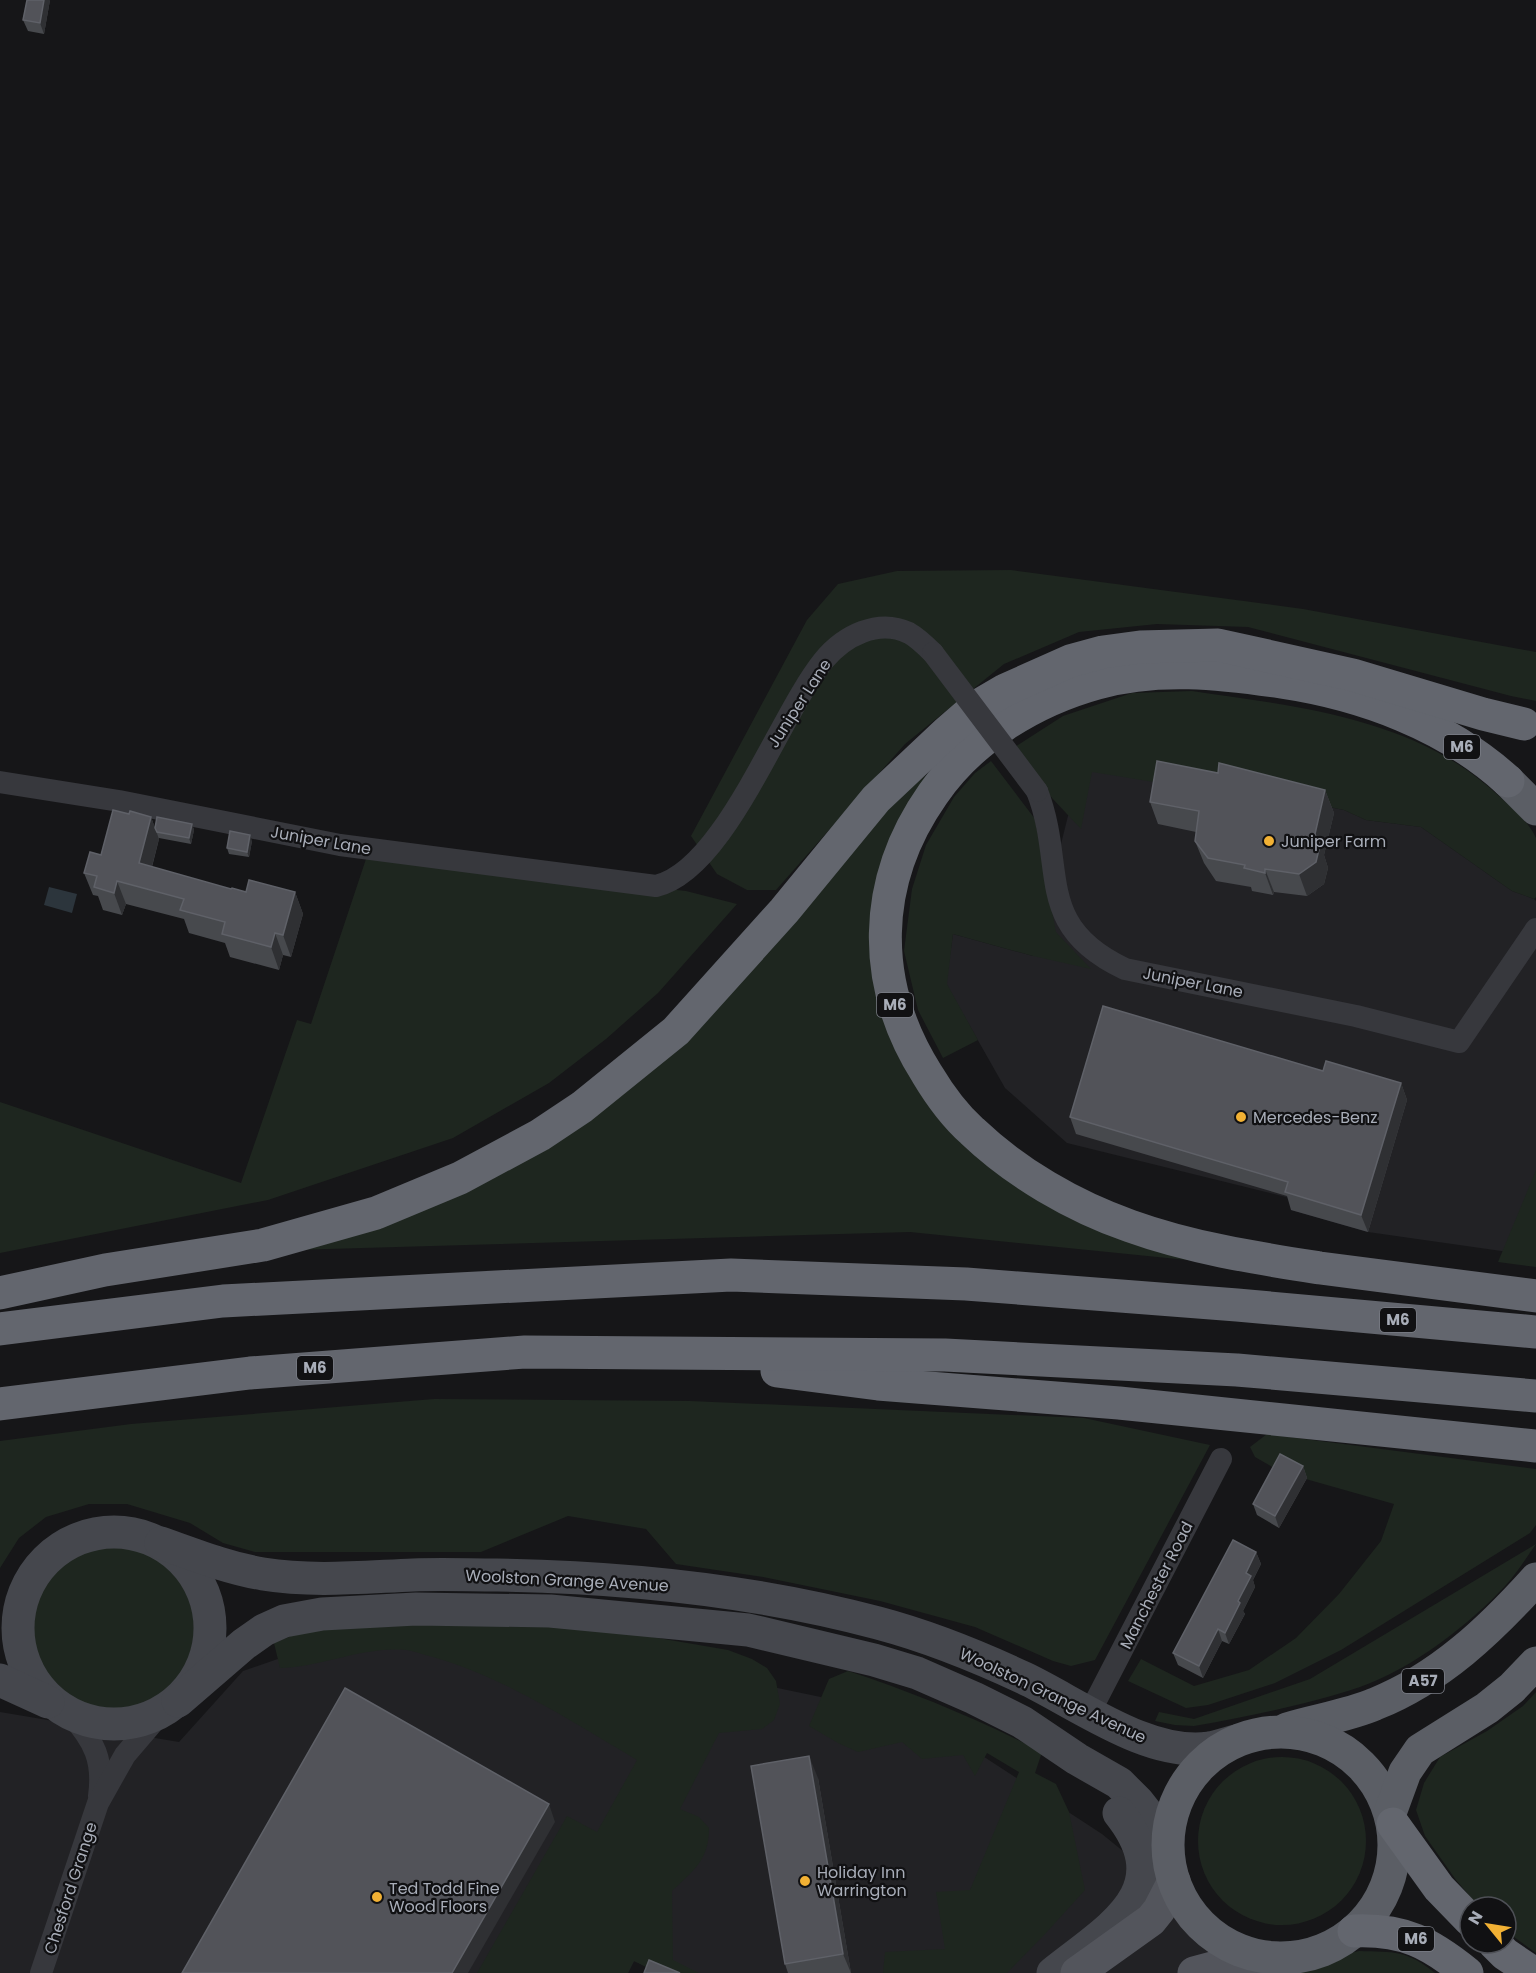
<svg xmlns="http://www.w3.org/2000/svg" width="1536" height="1973" viewBox="0 0 1536 1973" font-family="Poppins,sans-serif">
  <rect width="100%" height="100%" fill="#161618"/>
  <g fill="#222225">
    <path d="M1083,756L1344,810L1366,820L1421,827L1512,891L1534,899L1536,901V1256L1368,1232L1291,1210L1294,1199L1067,1143L1005,1088L946,984L953,934L1033,956Z"/>
    <path d="M344,1636L749,1682L926,1719L1102,1834L1273,1973H661L634,1961L628,1973H0V1712L179,1742L243,1671Z"/>
  </g>
  <g fill="#1e261f">
    <path d="M1011,570L1303,609L1536,652V701L1511,696L1248,627L1157,624L1079,632L1004,664L905,744L776,890H747L717,874L691,836L807,620L838,584L897,571Z"/>
    <path d="M1192,691C1300,707 1417,718 1500,797C1512,808 1529,822 1536,838C1536,848 1536,884 1536,897L1534,899L1512,891L1421,827L1366,820L1344,810L1228,786L1166,784L1092,772L1081,829L1052,798L1015,747L1063,716L1132,693Z"/>
    <path d="M952,754L873,916L961,1140L1207,1262L910,1232L293,1250L523,1160L898,798Z"/>
    <path d="M991,761L1035,819L1056,932L1091,969L1033,956L953,934L947,984L978,1040L943,1058L918,1010L904,951L912,889L926,845L954,797L975,773Z"/>
    <path d="M367,856L686,891L737,904L658,993L606,1039L549,1083L453,1138L268,1200L0,1253V1102L241,1183L297,1020L311,1024Z"/>
    <path d="M1536,1170V1267L1498,1262Z"/>
    <path d="M434,1399L690,1401L1084,1418L1210,1445L1095,1660L1071,1666L1053,1661L975,1627L880,1601L763,1577L676,1564L646,1529L568,1516L481,1552H255L223,1543L190,1523L127,1504H89L46,1517L19,1538L0,1568V1441L131,1424Z"/>
    <path d="M1267,1434L1536,1469V1525L1530,1533L1341,1650L1275,1683L1208,1705L1186,1708L1128,1681L1141,1659L1194,1686L1249,1670L1296,1638L1339,1594L1381,1541L1394,1504L1281,1472L1255,1457L1250,1447Z"/>
    <path d="M1536,1544C1526,1558 1517,1573 1506,1585C1469,1625 1412,1669 1360,1687C1309,1704 1246,1717 1194,1726L1175,1725L1155,1721L1159,1712L1194,1719L1310,1679Z"/>
    <circle cx="113" cy="1628" r="81"/>
    <path d="M405,1621L594,1627L728,1650L752,1659L767,1668L776,1681L780,1704L774,1720L762,1729L719,1733L680,1809L699,1817L709,1828C709,1860 694,1870 672,1891L673,1960L699,1973H658L634,1961L628,1973H477L567,1816L597,1832L637,1760C572,1722 506,1678 433,1657C424,1655 415,1651 406,1650C363,1646 323,1667 280,1668L274,1643L308,1629Z"/>
    <path d="M848,1671C915,1693 980,1720 1042,1752L1035,1773L1056,1784L1069,1812L1085,1890L1045,1934L1007,1973H883L885,1952L945,1949L936,1892L970,1890L1019,1772L987,1753L975,1776L963,1755L922,1759L902,1742L858,1752L838,1743L809,1726L829,1679Z"/>
    <path d="M1536,1692V1953L1506,1931V1907H1479L1456,1880L1425,1836L1416,1810L1424,1783L1440,1757L1487,1731L1523,1706Z"/>
    <circle cx="1282" cy="1841" r="84"/>
    <path d="M1359,1951C1394,1952 1407,1950 1435,1973H1265Z"/>
  </g>
  <path fill="#2c353c" d="M49,887L77,894L72,913L44,905Z"/>
  <g fill="none" stroke-linecap="round" stroke-linejoin="round">
    <g stroke="#37383d" stroke-width="22">
      <path d="M0,782L119,801L340,845L656,886C725,870 779,715 824,660C844,636 878,618 909,633C918,638 926,646 933,653"/>
      <path d="M1037,791C1067,868 1032,925 1125,969L1356,1016L1459,1042L1536,929"/>
      <path d="M1090,1712L1221,1459"/>
      <path d="M71,1715C94,1741 104,1760 99,1796"/>
      <path d="M41,1973L98,1803L125,1755L160,1714"/>
    </g>
    <g stroke="#45474d" stroke-width="33">
      <circle cx="114" cy="1628" r="96"/>
      <path d="M161,1543C195,1555 228,1568 263,1574C312,1582 363,1577 413,1575C441,1574 469,1575 497,1575C624,1577 754,1590 878,1623C927,1636 977,1656 1024,1678C1077,1703 1148,1757 1209,1748C1218,1747 1227,1743 1236,1741"/>
      <path d="M0,1680L48,1702"/>
      <path d="M178,1701L244,1644L264,1630L284,1621L322,1614L416,1609L550,1611L748,1630L874,1660L917,1673L974,1698L1022,1722L1077,1759L1119,1783L1138,1802L1153,1821L1168,1859"/>
      <path d="M1053,1973C1109,1928 1181,1891 1119,1813"/>
    </g>
    <g stroke="#53555c" stroke-width="33">
      <path d="M1077,1973L1151,1920L1159,1910L1174,1881"/>
      <path d="M1194,1973L1235,1962L1276,1958"/>
    </g>
    <g stroke="#5b5e65" stroke-width="33">
      <path d="M1508,781L1536,809"/>
      <path d="M1287,1729C1316,1720 1347,1716 1375,1704C1440,1678 1490,1630 1536,1579"/>
      <circle cx="1281" cy="1845" r="113"/>
      <path d="M1390,1813L1405,1772L1420,1750L1487,1708L1512,1688L1536,1663"/>
    </g>
    <g stroke="#63666e" stroke-width="33">
      <path d="M1508,781C1447,725 1362,694 1281,682C1220,673 1158,666 1097,683C1032,701 971,739 933,794C871,882 870,984 927,1074C939,1094 954,1115 972,1131C1016,1173 1073,1206 1130,1226C1191,1248 1256,1258 1320,1268C1392,1278 1464,1287 1536,1296"/>
      <path d="M0,1293L105,1270L263,1245L376,1213L460,1178L540,1135L582,1107L676,1031L784,911L876,799L946,733L976,707L1005,690L1070,661L1103,652L1140,647L1218,645L1353,675L1483,714L1524,724"/>
      <path d="M0,1329L223,1301L731,1275L966,1284L1237,1305L1536,1332"/>
      <path d="M777,1371L878,1384L1119,1403L1536,1446"/>
      <path d="M0,1404L250,1373L525,1352L945,1355L1237,1370L1536,1396"/>
      <path d="M1393,1824L1439,1888L1470,1920"/>
      <path d="M1354,1931C1404,1929 1430,1943 1467,1973"/>
      <path d="M1494,1943L1505,1954L1533,1973"/>
    </g>
    <path stroke="#37383d" stroke-width="22" d="M933,653L1037,791"/>
  </g>
  <g fill="#47494d">
    <path d="M50,0L44,34L28,31L23,20Z"/>
    <path d="M1218,773L1325,790L1334,813L1324,855L1328,868L1324,884L1307,896L1274,892L1273,895L1252,891L1251,887L1216,881L1204,863L1195,841L1196,832L1158,824L1150,802Z"/>
    <path d="M129,814L151,817L155,828L192,824L194,830L191,844L159,838V839L152,867L231,889L246,892H295L303,914L291,957L283,955L279,970L230,957L225,943L189,933L184,919L126,904L122,915L103,910L98,896L93,895L84,873L101,855Z"/>
    <path d="M252,841L249,857L229,854L227,848Z"/>
    <path d="M1323,1071L1401,1083L1407,1100L1368,1232L1291,1210L1287,1196L1076,1134L1070,1117Z"/>
    <path d="M1303,1466L1307,1478L1279,1528L1257,1515L1253,1504Z"/>
    <path d="M1256,1552L1261,1564L1253,1580L1255,1587L1243,1611L1245,1614L1229,1644L1222,1641L1203,1678L1178,1665L1173,1653Z"/>
    <path d="M818,1778L851,1973H788L785,1964Z"/>
  </g>
  <g fill="#2f3033">
    <path d="M44,0H50L44,34L40,23Z"/>
    <path d="M1325,790L1334,813L1324,855L1328,868L1324,884L1307,896L1299,874L1315,834Z"/>
    <path d="M151,817L159,839L147,885L139,863Z"/>
    <path d="M192,824L194,830L191,844L189,838Z"/>
    <path d="M250,835L252,841L249,857L247,852Z"/>
    <path d="M1265,869L1274,892L1273,895L1265,873Z"/>
    <path d="M117,881L126,904L122,915L114,893Z"/>
    <path d="M295,892L303,914L291,957L283,935Z"/>
    <path d="M275,933L283,955L279,970L271,947Z"/>
    <path d="M1401,1083L1407,1100L1368,1232L1361,1215Z"/>
    <path d="M1303,1466L1307,1478L1279,1528L1275,1516Z"/>
    <path d="M1256,1552L1261,1564L1253,1580L1255,1587L1243,1611L1245,1614L1229,1644L1225,1633L1238,1601L1246,1573Z"/>
    <path d="M1218,1629L1222,1641L1203,1678L1199,1666Z"/>
    <path d="M809,1756L818,1778L851,1973L843,1954Z"/>
    <path d="M549,1804L555,1822L468,1973H452Z"/>
  </g>
  <g fill="#525359" stroke="#5f6168" stroke-width="1.5">
    <path d="M27,0H44L40,23L23,20Z"/>
    <path d="M1157,761L1218,773L1219,763L1325,790L1315,834L1320,845L1316,862L1299,874L1265,869V873L1244,868L1245,865L1208,858L1195,841L1199,811L1150,802Z"/>
    <path d="M113,810L129,814L130,811L151,817L139,863L231,889L232,888L246,892L249,880L295,892L283,935L275,933L271,947L222,934L225,922L180,910L184,899L117,881L114,893L94,887L97,876L84,873L90,852L101,855Z"/>
    <path d="M157,817L192,824L189,838L157,832L155,828Z"/>
    <path d="M230,831L250,835L247,852L227,848Z"/>
    <path d="M1103,1006L1323,1071L1326,1061L1401,1083L1361,1215L1285,1192L1288,1182L1070,1117Z"/>
    <path d="M1280,1454L1303,1466L1275,1516L1253,1504Z"/>
    <path d="M1233,1540L1256,1552L1246,1573L1251,1576L1238,1601L1240,1603L1225,1633L1218,1629L1199,1666L1173,1653Z"/>
    <path d="M345,1688L549,1804L452,1973H182Z"/>
    <path d="M809,1756L843,1954L785,1964L751,1766Z"/>
    <path d="M649,1960L680,1973H644Z"/>
  </g>
  <g fill="#f2b134" stroke="#111113" stroke-width="2">
    <circle cx="1269" cy="841" r="6"/>
    <circle cx="1241" cy="1117" r="6"/>
    <circle cx="805" cy="1881" r="6"/>
    <circle cx="377" cy="1897" r="6"/>
  </g>
  <g text-anchor="middle" stroke-width="4.5" stroke-linejoin="round" paint-order="stroke">
    <g fill="#111113" stroke="#7b7e86" stroke-width="1.5">
      <rect x="1444" y="735" width="36" height="24" rx="4.5"/>
      <rect x="877" y="993" width="36" height="24" rx="4.5"/>
      <rect x="1380" y="1308" width="36" height="24" rx="4.5"/>
      <rect x="297" y="1356" width="36" height="24" rx="4.5"/>
      <rect x="1402" y="1669" width="42" height="24" rx="4.5"/>
      <rect x="1398" y="1927" width="36" height="24" rx="4.5"/>
    </g>
    <g font-size="15" font-weight="bold" fill="#a8adb8">
      <text x="1462" y="752">M6</text>
      <text x="895" y="1010">M6</text>
      <text x="1398" y="1325">M6</text>
      <text x="315" y="1373">M6</text>
      <text x="1423" y="1686">A57</text>
      <text x="1416" y="1944">M6</text>
    </g>
    <g font-size="16" fill="#a8adb8" stroke="#111113">
      <text transform="translate(799 703) rotate(-57)" y="6">Juniper Lane</text>
      <text transform="translate(321 840) rotate(10)" y="6">Juniper Lane</text>
      <text transform="translate(1193 982) rotate(11)" y="6">Juniper Lane</text>
      <text transform="translate(567 1580) rotate(3)" y="6">Woolston Grange Avenue</text>
      <text transform="translate(1156 1585) rotate(-63)" y="6">Manchester Road</text>
      <text transform="translate(1053 1695) rotate(25)" y="6">Woolston Grange Avenue</text>
      <text transform="translate(70 1888) rotate(-72)" y="6">Chesford Grange</text>
    </g>
    <g font-size="16" fill="#a8adb8" stroke="#111113" text-anchor="start">
      <text x="1281" y="847">Juniper Farm</text>
      <text x="1253" y="1123">Mercedes-Benz</text>
      <text x="817" y="1878">Holiday Inn<tspan x="817" dy="18">Warrington</tspan></text>
      <text x="389" y="1894">Ted Todd Fine<tspan x="389" dy="18">Wood Floors</tspan></text>
    </g>
  </g>
  <g transform="translate(1488 1925) rotate(300)"><circle r="28" fill="#111113" stroke="#4d4f55" stroke-width="1.5"/>
  <path d="M0-4.5L10 22L0 15L-10 22Z" fill="#f2b134"/>
  <text y="-9" font-size="16" font-weight="bold" text-anchor="middle" fill="#a8adb8">N</text>
  </g>
</svg>
